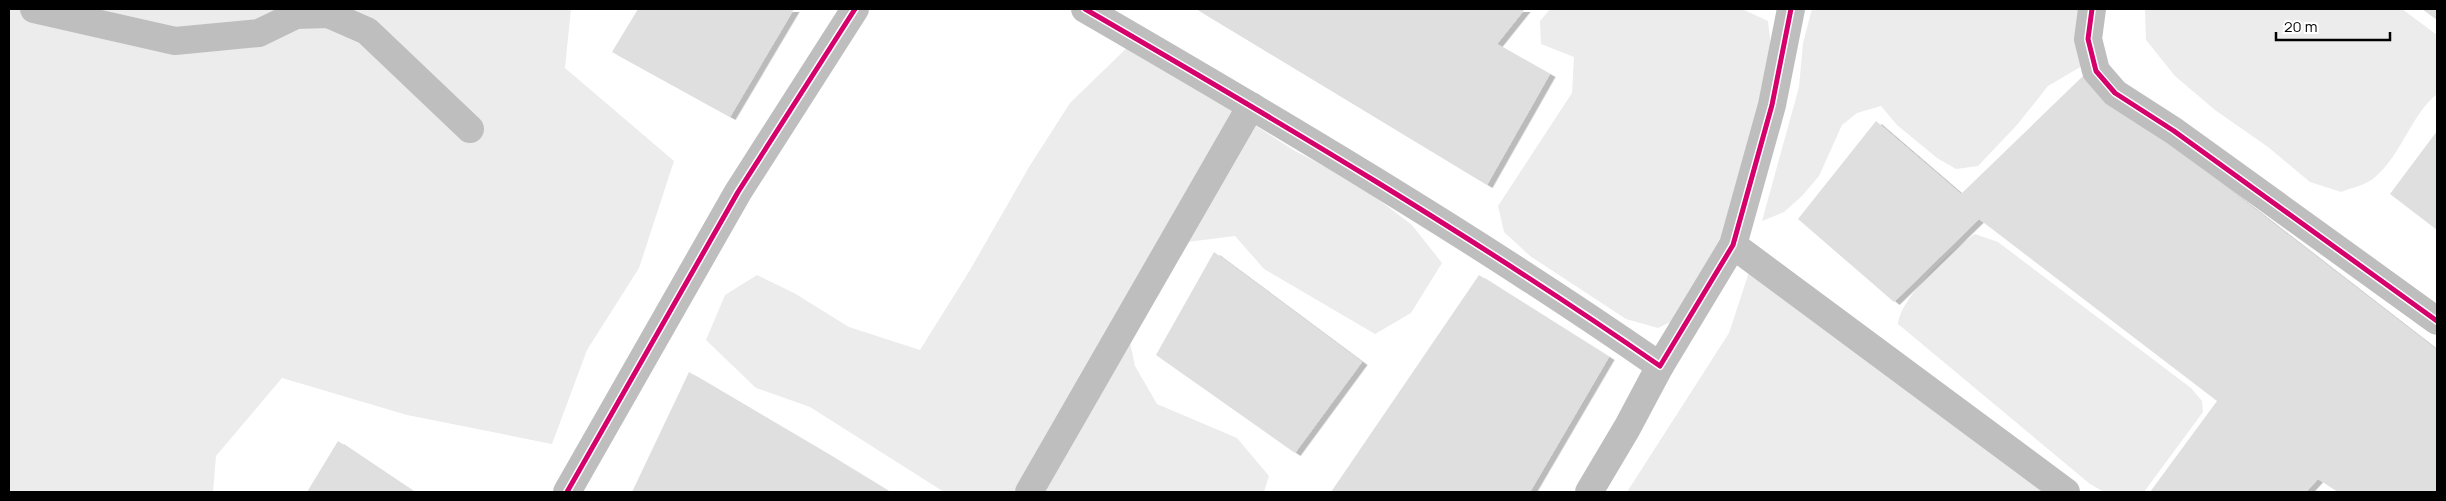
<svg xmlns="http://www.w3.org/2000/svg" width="2446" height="501" viewBox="0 0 2446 501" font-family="Manrope,sans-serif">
  <defs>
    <filter id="shadow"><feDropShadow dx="5.5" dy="3" stdDeviation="0" flood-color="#0004"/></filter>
  </defs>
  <rect width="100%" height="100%" fill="#fff"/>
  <g fill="#ececec">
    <path d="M9,9H571L565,68L674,161L639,268L587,350L552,444L407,415L282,378L216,456L213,492H9Z"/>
    <path d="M1550,9H1742L1768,21L1772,55L1728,226L1687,314L1658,328L1626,319L1530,256L1504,232L1498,206L1572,93L1574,57L1541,44L1540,21Z"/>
    <path d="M1812,9H2100L2094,59L2048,86L2017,125L1978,166L1956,169L1937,158L1897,125L1881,106L1857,113L1842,125L1819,176L1802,196L1784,212L1762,221L1799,87L1803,43Z"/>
    <path d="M2145,9H2402L2437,35V94C2410,116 2402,155 2374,178C2366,185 2351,188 2341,192L2310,182L2268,147L2215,110L2175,76L2146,40Z"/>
    <path d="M1136,39L1197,88L1295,151L1354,181L1412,225L1442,263L1411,313L1375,334L1264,269L1235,236L1187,242L1124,313L1135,366L1157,404L1237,438L1269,476L1264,492H944L810,407L756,388L706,340L725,295L757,275L794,293L849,327L920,350L970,270L1029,167L1070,103Z"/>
    <path d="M1975,234L1998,242L2191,388L2202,401L2203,412L2144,492H2104L2090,484L1898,324C1899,299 1953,248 1975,234Z"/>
    <path d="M1755,254L2075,492H1627L1729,333Z"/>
  </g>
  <g fill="#dfdfdf" filter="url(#shadow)">
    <path d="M638,9H794L730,117L612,52Z"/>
    <path d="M1196,9H1525L1497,44L1550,74L1487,185Z"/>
    <path d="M2422,9H2437V20Z"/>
    <path d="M2083,76L2437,350V492H2338L2318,479L2306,492H2150L2217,401L1979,219L1894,302L1798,219L1876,121L1961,194Z"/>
    <path d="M2437,131V230L2390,194Z"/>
    <path d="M1214,252L1362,362L1295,453L1156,355Z"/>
    <path d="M1479,275L1609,357L1530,492H1331Z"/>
    <path d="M689,372L823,451L890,492H632Z"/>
    <path d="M338,441L414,492H307Z"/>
  </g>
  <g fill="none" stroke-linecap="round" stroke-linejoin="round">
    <g stroke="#bebebe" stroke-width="28">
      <path d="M34,9L175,41L259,33L296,15L328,14L367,31L470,129"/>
      <path d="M1085,9C1280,122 1474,237 1660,366L1733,245L1772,105L1791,9"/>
      <path d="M2092,9L2088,39L2096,71L2115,93L2174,131L2437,321"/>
      <path d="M1733,245L2066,492"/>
      <path d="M567,492L738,192L855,9"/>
      <path d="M1029,492L1251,106"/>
      <path d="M1589,492L1627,428L1660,366"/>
    </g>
    <g stroke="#fff" stroke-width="8">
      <g id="cycleway">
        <path d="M1085,9C1280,122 1474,237 1660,366L1733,245L1772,105L1791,9"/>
        <path d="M2092,9L2088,39L2096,71L2115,93L2174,131L2437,321"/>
        <path d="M567,492L738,192L855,9"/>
      </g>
    </g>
    <use href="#cycleway" stroke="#d6006c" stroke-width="5"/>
  </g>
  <rect width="2446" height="501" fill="none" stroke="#000000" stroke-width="20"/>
  <path d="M2276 32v8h114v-8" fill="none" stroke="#000000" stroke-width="2.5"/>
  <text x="2284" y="32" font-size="15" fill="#000000" stroke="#ffffff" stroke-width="4" paint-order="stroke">20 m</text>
</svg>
